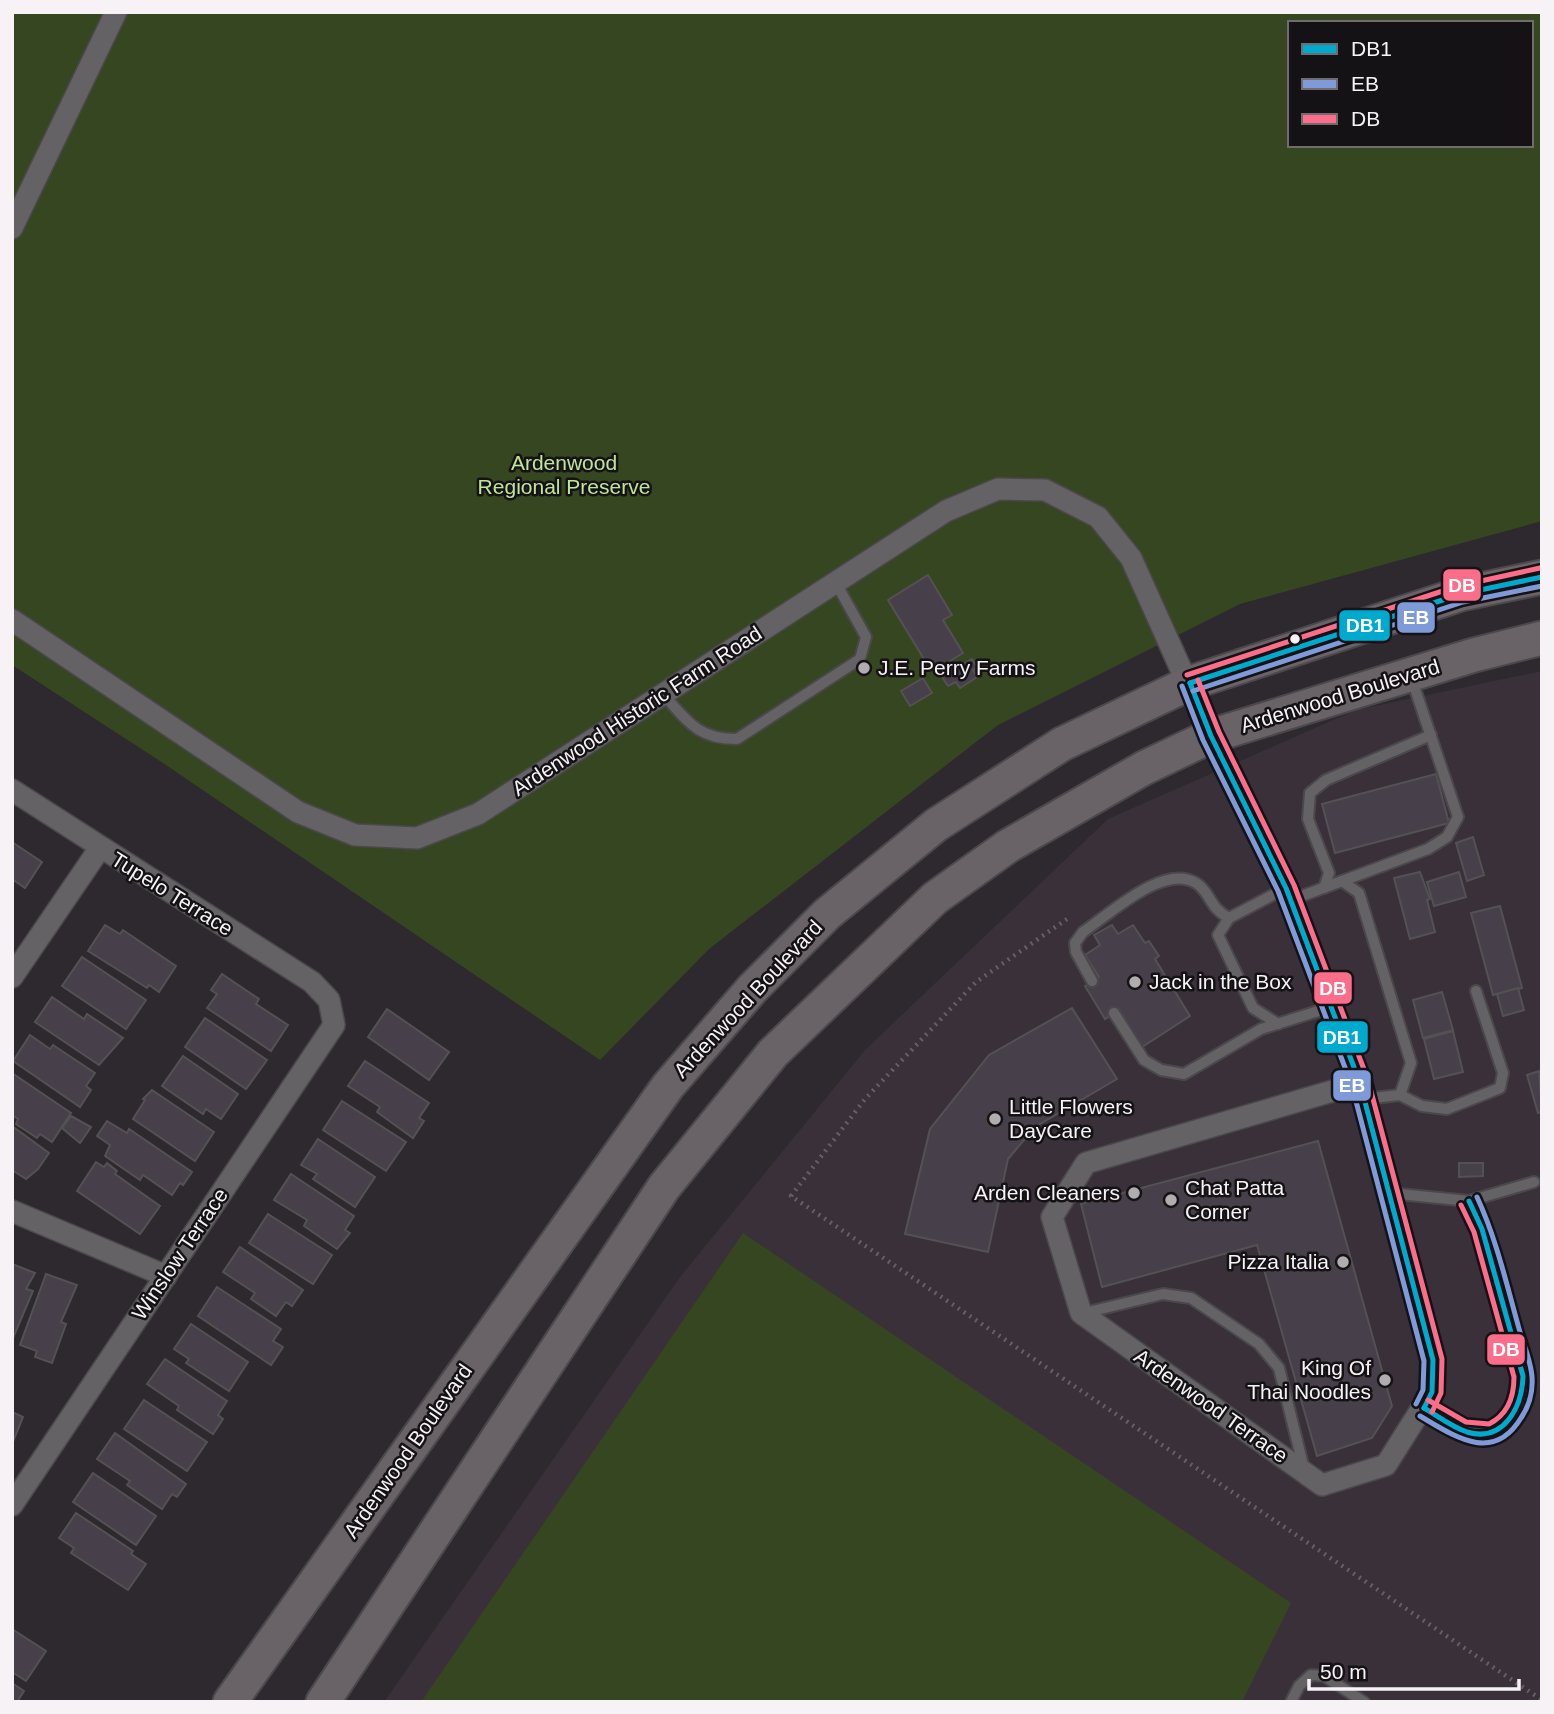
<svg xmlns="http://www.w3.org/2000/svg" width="1554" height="1714" viewBox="0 0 1554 1714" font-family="Helvetica,sans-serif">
  <rect width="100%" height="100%" fill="#2d292e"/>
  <path fill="#39303a" d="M1542,671V1702H384L680,1277L865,1050L1108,819L1356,710Z"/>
  <g fill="#364620" fill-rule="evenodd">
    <path d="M12,12H1542V521L1240,604L998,725L709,949L600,1060L163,763L12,665ZM1290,23H1531V145H1290Z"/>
    <path d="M743,1233L1291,1603L1242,1702H421Z"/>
  </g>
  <g fill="#473f49" stroke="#545154" stroke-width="2">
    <path d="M928,575L952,615L943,620L963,653L937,669L932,660L927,664L888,600Z"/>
    <path d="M972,659L977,668L973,670L977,677L960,688L956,682L948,686L942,677Z"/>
    <path d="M923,678L932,693L910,706L901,691Z"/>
    <path d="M1436,774L1449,823L1335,853L1322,804Z"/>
    <path d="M1473,837L1484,875L1467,881L1456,843Z"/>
    <path d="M12,842L42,862L25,888L12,879Z"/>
    <path d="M1420,872L1430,899L1427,900L1435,932L1410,939L1394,878Z"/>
    <path d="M1459,872L1466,897L1434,906L1427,882Z"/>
    <path d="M1500,906L1522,988L1493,995L1471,913Z"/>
    <path d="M105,925L120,934L123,930L176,966L159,992L149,985L147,988L88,951Z"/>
    <path d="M1112,925L1118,934L1133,925L1145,943L1149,941L1159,956L1155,959L1190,1016L1142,1047L1119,1010L1105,1019L1085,986L1099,977L1085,955L1100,945L1094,935Z"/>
    <path d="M82,957L146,1000L126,1029L62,986Z"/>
    <path d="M222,974L259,999L256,1004L288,1025L271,1051L207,1008L217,994L211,990Z"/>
    <path d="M1518,988L1524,1010L1503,1016L1497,994Z"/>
    <path d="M1442,992L1453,1030L1423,1038L1413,1000Z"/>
    <path d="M52,997L84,1019L87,1014L123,1038L99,1065L35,1022Z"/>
    <path d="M1072,1008L1117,1079L1035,1127L1008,1159L988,1252L905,1234L930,1129L989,1055Z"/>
    <path d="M387,1009L449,1052L429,1080L368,1037Z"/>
    <path d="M205,1018L267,1060L246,1089L185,1047Z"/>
    <path d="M1453,1031L1463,1072L1434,1079L1424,1039Z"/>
    <path d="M30,1035L50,1049L53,1045L95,1073L86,1086L91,1090L80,1107L13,1061Z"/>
    <path d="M183,1056L238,1094L221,1119L206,1109L203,1114L162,1086Z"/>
    <path d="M365,1061L429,1103L419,1118L424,1121L413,1138L377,1112L380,1107L348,1086Z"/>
    <path d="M1539,1071L1542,1112L1538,1113L1527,1075Z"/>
    <path d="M12,1073L71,1113L52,1142L40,1134L37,1138L16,1124L18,1119L12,1115Z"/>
    <path d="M152,1090L214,1132L195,1161L133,1119L145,1100L143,1099Z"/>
    <path d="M342,1101L406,1142L386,1171L323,1130Z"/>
    <path d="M71,1116L91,1127L80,1143L62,1128Z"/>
    <path d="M107,1121L127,1133L129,1129L192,1172L183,1185L180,1183L172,1195L143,1175L140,1180L105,1156L110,1145L97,1136Z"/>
    <path d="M12,1126L49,1153L38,1169L26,1179L12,1170Z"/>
    <path d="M318,1139L375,1177L355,1207L313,1179L317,1174L301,1165Z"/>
    <path d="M1318,1141L1392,1406L1372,1438L1317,1456L1257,1245L1102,1287L1081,1204Z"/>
    <path d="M96,1162L104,1167L107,1163L117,1171L115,1174L160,1206L140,1234L77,1191Z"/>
    <path d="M1459,1163H1483V1176L1459,1177Z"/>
    <path d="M291,1174L354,1216L345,1230L350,1233L337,1249L304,1226L307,1220L274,1200Z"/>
    <path d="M268,1214L332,1255L313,1284L249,1243Z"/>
    <path d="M240,1247L303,1290L292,1306L286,1302L276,1316L251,1299L255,1293L223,1272Z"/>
    <path d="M12,1264L35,1273L26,1289L33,1291L13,1338Z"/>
    <path d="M46,1274L77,1285L61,1322L66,1324L52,1363L35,1357L37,1351L20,1345Z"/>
    <path d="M217,1287L281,1329L273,1341L283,1347L271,1365L198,1316Z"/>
    <path d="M191,1324L248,1362L229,1391L186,1363L189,1359L174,1349Z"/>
    <path d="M165,1359L227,1401L218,1415L223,1419L213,1434L177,1410L179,1406L147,1384Z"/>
    <path d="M144,1400L207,1442L187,1471L124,1429Z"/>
    <path d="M12,1412L23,1417L12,1444Z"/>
    <path d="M115,1433L186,1484L177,1497L172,1494L162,1509L127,1485L130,1481L97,1459Z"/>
    <path d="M93,1473L156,1516L136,1545L73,1502Z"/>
    <path d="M76,1513L133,1551L131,1554L146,1564L128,1590L71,1553L74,1548L59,1538Z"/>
    <path d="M12,1629L46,1651L26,1681L12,1672Z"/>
    <path d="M12,1683L24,1691L17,1702H12Z"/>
  </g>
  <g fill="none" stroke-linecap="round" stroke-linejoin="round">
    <g stroke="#4b484b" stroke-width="14">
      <g id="lane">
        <path d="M663,694C688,722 698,739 737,739L860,659L866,637L836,583"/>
        <path d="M1342,881L1359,893L1411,1063L1400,1095"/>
        <path d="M1324,888L1329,873L1308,819L1310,793L1326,780L1431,735"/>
        <path d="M1291,900L1428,849L1447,837L1458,817L1411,677"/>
        <path d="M1092,981L1076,952L1075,943L1083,932C1111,913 1164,863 1196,883C1211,892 1208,907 1229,918"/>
        <path d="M1114,1013L1144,1060L1161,1070L1184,1074L1261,1029L1331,1007"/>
        <path d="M1278,1024L1253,1008L1218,935L1229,918L1286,888"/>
        <path d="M1364,1099L1400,1095L1422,1106L1447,1109L1500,1088L1503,1073L1476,991"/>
        <path d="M1389,1193L1469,1201L1534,1182"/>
        <path d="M1084,1313L1163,1294L1191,1298L1259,1344L1279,1368L1304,1469"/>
        <path d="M1424,1408C1438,1416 1453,1427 1468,1432C1504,1445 1525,1405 1523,1376L1482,1229L1469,1201"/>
        <path d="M1291,1702L1299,1686L1311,1675L1324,1676L1364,1702"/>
      </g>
    </g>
    <g stroke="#4b484b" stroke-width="24">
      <g id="street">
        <path d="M12,228L116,12"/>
        <path d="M12,620L298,812L355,835L417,838L478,814L946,511L998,489L1045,490L1098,517L1131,558L1211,736L1286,888L1331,1007L1360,1083L1433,1360L1432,1392L1386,1465L1322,1485L1081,1313L1052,1217L1086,1163L1360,1083"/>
        <path d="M12,790L312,982L329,1000L334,1025L12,1505"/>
        <path d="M12,977L100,848"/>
        <path d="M12,1211L166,1276"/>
      </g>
    </g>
    <g stroke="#4b484b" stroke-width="37">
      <g id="primary">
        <path d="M230,1702L668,1086L752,989L827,914L936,825L1062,744L1190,683L1461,594L1542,577"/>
        <path d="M323,1702L664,1187L773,1053L935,898L1008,846L1144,768L1211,736L1474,655L1542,638"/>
      </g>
    </g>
    <path stroke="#636064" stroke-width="4.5" stroke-dasharray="2 5" stroke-linecap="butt" d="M1067,919L976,982L865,1099L791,1196L1542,1700"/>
    <use href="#lane" stroke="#646265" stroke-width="10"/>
    <use href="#street" stroke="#646265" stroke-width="21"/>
    <use href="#primary" stroke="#696267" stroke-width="33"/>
    <g stroke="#151215" stroke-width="10">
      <g id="bus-1">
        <path d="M1190,683L1211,736L1286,888L1360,1083L1433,1360L1432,1392L1424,1408"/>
        <path d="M1190,683L1461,594L1542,577"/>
        <path d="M1424,1408C1438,1416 1452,1427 1467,1432C1504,1443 1522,1407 1523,1376L1482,1229L1469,1201"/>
      </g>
    </g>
    <g stroke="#151215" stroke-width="10">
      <g id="bus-2">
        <path d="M1182,686L1203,740L1278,891L1352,1086L1424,1361L1423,1390L1416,1404"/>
        <path d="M1193,691L1463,602L1542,586"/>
        <path d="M1420,1416C1454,1436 1493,1464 1521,1418C1529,1406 1533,1391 1532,1377C1531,1360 1522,1341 1518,1325C1506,1282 1496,1238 1477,1197"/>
      </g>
    </g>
    <g stroke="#151215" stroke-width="10">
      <g id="bus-3">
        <path d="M1187,675L1458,586L1540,568"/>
        <path d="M1198,680L1219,732L1294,885L1368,1080L1442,1359L1441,1393L1432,1412"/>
        <path d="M1428,1400L1466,1422L1489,1424C1507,1415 1514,1397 1514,1377L1474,1232L1461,1205"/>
      </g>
    </g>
    <use href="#bus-1" stroke="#00a9ce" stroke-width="5"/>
    <use href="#bus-2" stroke="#7f9ad9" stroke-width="5"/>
    <use href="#bus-3" stroke="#fb6d88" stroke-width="5"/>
  </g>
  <circle fill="#f6f2f6" stroke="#151215" stroke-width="2.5" cx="1295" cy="639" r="6"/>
  <g fill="#b0acb0" stroke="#151215" stroke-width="2.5">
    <circle cx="864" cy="668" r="7"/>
    <circle cx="1135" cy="982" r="7"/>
    <circle cx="995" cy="1119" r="7"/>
    <circle cx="1134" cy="1193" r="7"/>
    <circle cx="1171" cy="1200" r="7"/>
    <circle cx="1343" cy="1262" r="7"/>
    <circle cx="1385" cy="1380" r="7"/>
  </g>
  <g text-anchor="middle" stroke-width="5" stroke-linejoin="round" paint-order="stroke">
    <g font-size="21" fill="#c0e598" stroke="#151215">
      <text x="564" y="470">Ardenwood<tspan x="564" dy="24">Regional Preserve</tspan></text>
    </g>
    <g font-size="21" fill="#f6f2f6" stroke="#151215" text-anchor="start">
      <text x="878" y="675">J.E. Perry Farms</text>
      <text x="1149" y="989">Jack in the Box</text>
      <text x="1009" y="1114">Little Flowers<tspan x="1009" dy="24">DayCare</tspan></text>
      <text x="1185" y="1195">Chat Patta<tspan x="1185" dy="24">Corner</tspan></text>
      <text x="1120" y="1200" text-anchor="end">Arden Cleaners</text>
      <text x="1329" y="1269" text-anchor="end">Pizza Italia</text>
      <text x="1371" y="1375" text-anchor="end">King Of<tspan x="1371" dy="24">Thai Noodles</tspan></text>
    </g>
    <g font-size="21" fill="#f6f2f6" stroke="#151215">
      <text transform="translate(1340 696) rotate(-17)" y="7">Ardenwood Boulevard</text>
      <text transform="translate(637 711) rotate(-33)" y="7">Ardenwood Historic Farm Road</text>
      <text transform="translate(172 894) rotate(32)" y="7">Tupelo Terrace</text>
      <text transform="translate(748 999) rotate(-47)" y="7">Ardenwood Boulevard</text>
      <text transform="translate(180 1254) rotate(-56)" y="7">Winslow Terrace</text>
      <text transform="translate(1211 1406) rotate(35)" y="7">Ardenwood Terrace</text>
      <text transform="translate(408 1451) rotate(-55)" y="7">Ardenwood Boulevard</text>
    </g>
  </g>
  <g stroke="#151215" stroke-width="2.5">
    <rect x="1442" y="568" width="40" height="34" rx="7" fill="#fb6d88"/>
    <rect x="1396" y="601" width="40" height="33" rx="7" fill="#7f9ad9"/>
    <rect x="1338" y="609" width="53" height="33" rx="7" fill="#00a9ce"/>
    <rect x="1313" y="971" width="40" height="34" rx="7" fill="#fb6d88"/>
    <rect x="1316" y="1020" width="53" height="34" rx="7" fill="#00a9ce"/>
    <rect x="1332" y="1069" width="40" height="33" rx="7" fill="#7f9ad9"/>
    <rect x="1486" y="1333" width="40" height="33" rx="7" fill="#fb6d88"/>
  </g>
  <g font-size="19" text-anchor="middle" font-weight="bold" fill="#fff">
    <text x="1462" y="592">DB</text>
    <text x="1416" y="624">EB</text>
    <text x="1365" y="632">DB1</text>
    <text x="1333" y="995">DB</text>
    <text x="1342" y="1044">DB1</text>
    <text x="1352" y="1092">EB</text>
    <text x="1506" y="1356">DB</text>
  </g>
  <rect width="1554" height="1714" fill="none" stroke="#f6f2f6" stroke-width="28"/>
  <rect x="1288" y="21" width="245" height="126" fill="#151215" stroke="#6f6c6f" stroke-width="2"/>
  <rect x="1302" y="44" width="35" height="10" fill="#00a9ce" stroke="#6f6c6f" stroke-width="2"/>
  <text x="1351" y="56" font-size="21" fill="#f6f2f6">DB1</text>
  <rect x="1302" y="79" width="35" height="10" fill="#7f9ad9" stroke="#6f6c6f" stroke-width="2"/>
  <text x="1351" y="91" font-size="21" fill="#f6f2f6">EB</text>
  <rect x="1302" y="114" width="35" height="10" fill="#fb6d88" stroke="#6f6c6f" stroke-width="2"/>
  <text x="1351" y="126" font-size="21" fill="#f6f2f6">DB</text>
  <path d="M1309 1679v10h210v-10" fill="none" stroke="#f6f2f6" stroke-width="3.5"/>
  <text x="1320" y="1679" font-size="21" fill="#f6f2f6" stroke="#151215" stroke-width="5" paint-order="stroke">50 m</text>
</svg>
